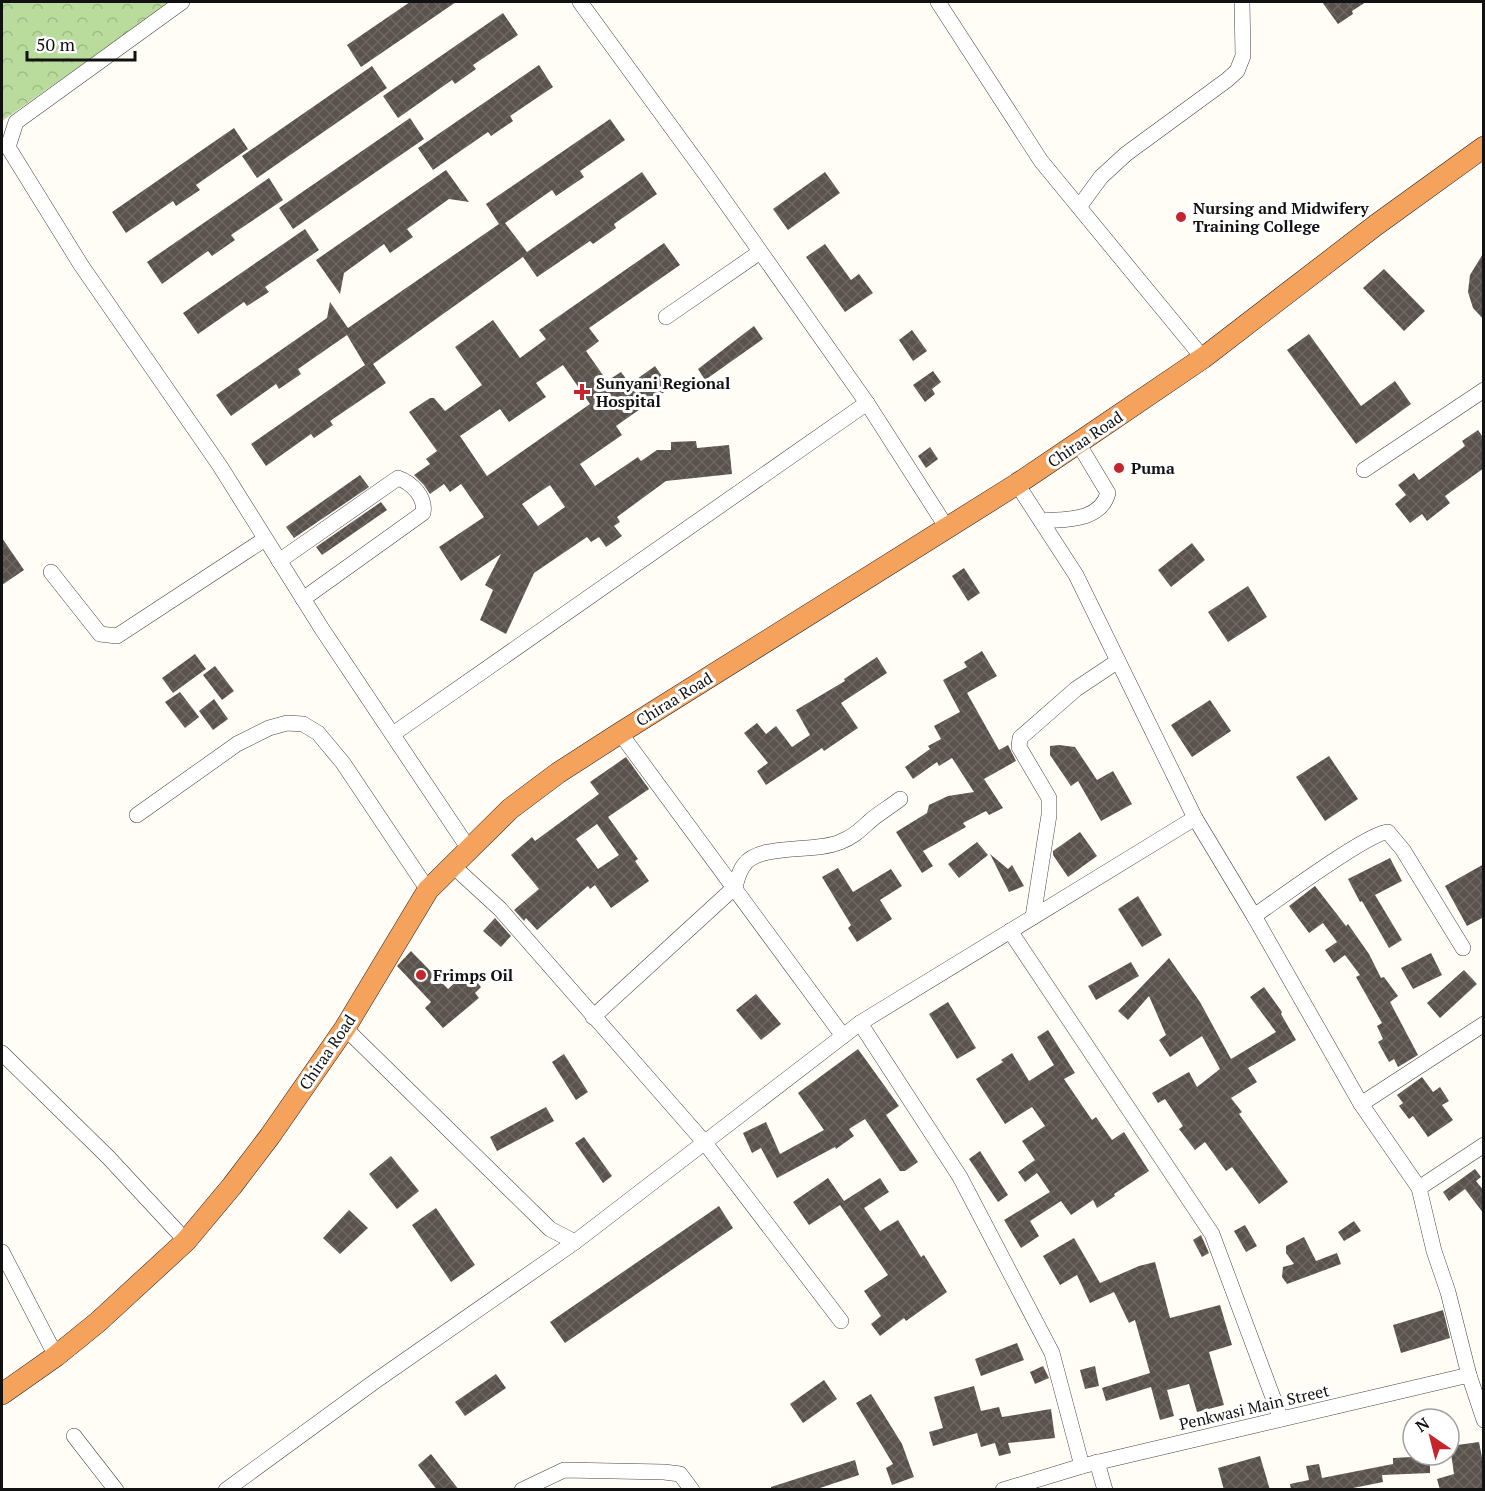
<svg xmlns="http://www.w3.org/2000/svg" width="1485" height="1491" viewBox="0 0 1485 1491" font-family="'PT Serif',serif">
  <defs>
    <pattern id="forest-crowns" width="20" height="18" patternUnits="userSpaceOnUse" patternTransform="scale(1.5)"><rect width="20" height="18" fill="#b9dc9c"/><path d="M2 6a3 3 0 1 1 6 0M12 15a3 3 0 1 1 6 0" fill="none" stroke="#9ebc85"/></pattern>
    <pattern id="building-cross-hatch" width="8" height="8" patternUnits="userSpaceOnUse" patternTransform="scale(1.5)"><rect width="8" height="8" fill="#5a524d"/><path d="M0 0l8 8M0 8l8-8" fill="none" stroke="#6d6662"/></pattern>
  </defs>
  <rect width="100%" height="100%" fill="#fffdf5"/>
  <path fill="url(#forest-crowns)" d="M2,2H171L2,121Z"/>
  <g fill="url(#building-cross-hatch)" fill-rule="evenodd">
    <path d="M410,2H456L361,67L347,45Z"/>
    <path d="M1322,2H1366L1352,11L1353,14L1338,24Z"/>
    <path d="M503,13L518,35L473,65L476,69L455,84L452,80L398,118L383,96Z"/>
    <path d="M539,65L553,87L510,116L513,121L491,136L488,132L433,170L418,148Z"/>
    <path d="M372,66L387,88L257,178L242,156Z"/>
    <path d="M410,118L424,139L293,229L279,208Z"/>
    <path d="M610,119L625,140L580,171L584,177L556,196L552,190L505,223L527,252L642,172L657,194L614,224L616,228L593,244L590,241L537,277L523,257L373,364L386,383L330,421L333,425L314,438L311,434L266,466L251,444L365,365L347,335L298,369L301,374L279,389L276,384L231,416L216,395L327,318L330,302L348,328L499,224L486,204Z"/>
    <path d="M234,128L248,149L196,185L200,190L176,206L173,201L126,233L112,212Z"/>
    <path d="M446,170L469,202L449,199L407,229L413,237L390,253L384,244L344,273L340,294L316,260Z"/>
    <path d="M825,172L840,193L788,230L773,209Z"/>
    <path d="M269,178L283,200L231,235L235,240L212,256L208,251L162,284L147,262Z"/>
    <path d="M305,229L319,250L265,287L269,292L247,306L244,302L198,334L183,313Z"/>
    <path d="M664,243L680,265L589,328L599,341L586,351L607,381L621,372L630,384L655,366L670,388L616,426L622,435L580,464L595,486L638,457L641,461L657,450H671V442L696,441L697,448L729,445L732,474L666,481L617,517L620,522L614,526L622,536L606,547L599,537L591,542L587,537L534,573L506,634L480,620L493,590L485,585L501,554L461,581L439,547L484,517L461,484L450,492L444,484L430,494L424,485L414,475L430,464L426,459L437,451L409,412L430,398H434L445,411L482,385L455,347L493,320L520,358L546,339L539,330ZM563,365L590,404L487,476L460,436L500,409L509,422L546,397L536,383ZM550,485L565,507L538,526L522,504Z"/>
    <path d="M825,244L851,280L859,274L873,293L845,312L806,257Z"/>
    <path d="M1484,252V320L1473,308L1468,292L1470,275Z"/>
    <path d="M1384,269L1425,311L1404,331L1363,288Z"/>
    <path d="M754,326L763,339L705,380L698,369Z"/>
    <path d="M912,330L927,351L913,361L899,340Z"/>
    <path d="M1309,334L1361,406L1395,381L1411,404L1356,444L1287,350Z"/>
    <path d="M933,371L941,382L932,389L935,394L925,402L913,385Z"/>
    <path d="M1478,430L1484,439V468L1445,496L1450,503L1427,521L1422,514L1410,523L1395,504L1406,495L1398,485L1414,473L1419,480L1465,446L1462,441Z"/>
    <path d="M930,447L938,459L926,468L918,456Z"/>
    <path d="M360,475L369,487L294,538L286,527Z"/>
    <path d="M381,502L387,510L322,555L316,547Z"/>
    <path d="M2,538L24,570L2,585Z"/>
    <path d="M1192,543L1205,560L1171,587L1158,570Z"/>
    <path d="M964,568L980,593L968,601L952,576Z"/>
    <path d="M1248,586L1267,617L1228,642L1208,612Z"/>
    <path d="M982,651L997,676L967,693L999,750L1008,745L1016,761L984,779L1003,808L989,815L986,811L963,823L966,827L923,851L933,866L922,873L896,832L927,813L929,805L948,796L974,792L952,758L939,766L937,762L913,779L905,767L930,749L928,746L941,739L934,726L960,712L943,680L967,667L964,662Z"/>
    <path d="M195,654L206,669L173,693L162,678Z"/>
    <path d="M877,657L887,673L841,703L858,728L824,751L822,748L766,785L757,771L768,763L744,733L757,723L766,734L776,726L792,747L810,735L796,710L845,681L844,679Z"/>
    <path d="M215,666L234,691L222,700L203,675Z"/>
    <path d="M180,692L199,717L185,728L165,702Z"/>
    <path d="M214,699L228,719L213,730L199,711Z"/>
    <path d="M1210,700L1231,731L1192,757L1171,725Z"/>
    <path d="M1059,745L1075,747L1097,780L1113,771L1132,804L1101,821L1078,781L1071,786L1050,755V746Z"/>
    <path d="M1329,756L1358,799L1325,821L1296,777Z"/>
    <path d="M626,757L649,789L608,817L638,859L635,861L649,881L611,908L595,885L590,889L588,886L537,930L526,918L524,921L514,910L539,889L511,855L532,837L535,841L599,794L590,782ZM597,824L619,855L598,869L576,839Z"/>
    <path d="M1080,832L1097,856L1068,877L1053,855V851Z"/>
    <path d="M977,842L988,855L959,878L948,864Z"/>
    <path d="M990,854L1008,869L1012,865L1024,886L1009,892Z"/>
    <path d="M1390,858L1402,881L1375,895L1402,940L1389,948L1362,901L1360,902L1348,879Z"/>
    <path d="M1484,864V917L1467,926L1445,886Z"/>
    <path d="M838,868L853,892L891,869L902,886L880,900L892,919L857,942L848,928L851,925L822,877Z"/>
    <path d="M1315,886L1346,926L1348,924L1369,954L1381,978L1384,977L1398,996L1390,1002L1418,1055L1398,1067L1394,1059L1389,1062L1378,1042L1383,1039L1377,1026L1382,1023L1356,977L1360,975L1345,955L1334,963L1325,950L1337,942L1323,923L1309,933L1289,906Z"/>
    <path d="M1138,896L1162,935L1142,947L1118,909Z"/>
    <path d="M495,918L511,936L501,947L483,931Z"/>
    <path d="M411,951L448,989L468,971L481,987L475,993L479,998L443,1028L425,1008L431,1002L397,966Z"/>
    <path d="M1431,953L1442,975L1413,989L1401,968Z"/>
    <path d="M1169,958L1200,1002L1231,1059L1276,1032L1250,997L1264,987L1282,1012L1281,1014L1296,1040L1248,1068L1257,1082L1231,1098L1242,1112L1239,1114L1288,1182L1259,1204L1232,1167L1226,1171L1205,1142L1195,1150L1179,1129L1183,1126L1165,1099L1158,1103L1152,1093L1189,1072L1197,1087L1220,1069L1202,1036L1170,1057L1159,1040L1166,1035L1149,996L1128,1020L1118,1011Z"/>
    <path d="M1131,962L1139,976L1096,1000L1088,986Z"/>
    <path d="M1464,970L1477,984L1440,1018L1427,1003Z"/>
    <path d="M756,994L781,1024L761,1040L736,1010Z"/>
    <path d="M948,1002L976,1048L957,1059L929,1014Z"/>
    <path d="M1048,1030L1075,1073L1064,1079L1092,1120L1096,1117L1112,1140L1124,1132L1149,1171L1114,1194L1115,1196L1097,1208L1093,1200L1071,1215L1061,1201L1030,1221L1039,1236L1021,1248L1004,1220L1050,1192L1037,1173L1025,1182L1018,1172L1035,1160L1022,1141L1045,1126L1032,1107L1005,1124L976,1079L1003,1062L1001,1060L1012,1053L1029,1081L1054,1065L1037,1037Z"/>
    <path d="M858,1049L899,1106L886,1115L918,1162L905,1171H900L865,1119L849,1129L854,1136L836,1149L835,1147L777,1178L761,1148L752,1153L743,1133L766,1122L780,1154L824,1130L798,1093Z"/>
    <path d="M564,1054L588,1092L576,1100L552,1062Z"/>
    <path d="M1422,1077L1433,1092L1440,1087L1449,1101L1442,1105L1453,1120L1428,1137L1413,1116L1409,1119L1399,1106L1403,1103L1397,1095Z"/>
    <path d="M546,1107L554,1121L497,1151L490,1137Z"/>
    <path d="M584,1137L612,1176L603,1183L575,1143Z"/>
    <path d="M980,1151L1008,1195L998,1202L969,1159Z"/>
    <path d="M391,1156L419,1191L397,1209L369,1174Z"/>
    <path d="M1475,1169L1481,1177L1476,1181L1484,1191V1214L1465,1189L1449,1201L1443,1192Z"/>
    <path d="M828,1178L844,1201L880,1178L889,1192L864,1208L880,1231L898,1220L921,1257L924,1255L947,1292L906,1321L904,1318L880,1336L871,1324L881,1316L864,1291L888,1275L840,1205L809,1225L793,1202Z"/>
    <path d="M719,1206L733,1228L565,1343L550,1322Z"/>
    <path d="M436,1208L475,1265L451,1282L412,1225Z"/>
    <path d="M349,1210L368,1228L340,1254L323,1238Z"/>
    <path d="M1354,1221L1361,1231L1344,1241L1338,1232Z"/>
    <path d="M1245,1225L1257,1246L1246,1252L1234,1231Z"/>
    <path d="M1201,1235L1209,1253L1202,1257L1193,1240Z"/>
    <path d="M1304,1237L1316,1261L1337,1253L1341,1264L1287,1284L1282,1277L1283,1267L1294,1264L1286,1253V1246Z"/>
    <path d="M1074,1238L1100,1283L1139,1266L1155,1262L1170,1318L1220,1305L1232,1345L1209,1352L1224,1405L1197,1412L1189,1384L1167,1390L1174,1416L1160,1420L1151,1387L1106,1401L1102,1388L1150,1373L1135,1320L1129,1323L1114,1292L1090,1303L1077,1275L1060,1285L1043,1256Z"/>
    <path d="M1443,1310L1450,1338L1401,1353L1393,1325Z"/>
    <path d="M1017,1343L1024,1360L981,1376L975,1359Z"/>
    <path d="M1043,1366L1049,1378L1035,1384L1030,1372Z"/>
    <path d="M1095,1366L1099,1386L1085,1389L1080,1370Z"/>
    <path d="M496,1374L506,1388L465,1416L455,1402Z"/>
    <path d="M824,1380L837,1399L803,1423L790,1404Z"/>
    <path d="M974,1386L981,1411L999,1407L1002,1417L1051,1409L1055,1438L1008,1443L1011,1453L999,1456L995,1443L981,1447L977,1433L933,1446L929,1432L943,1428L934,1397Z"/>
    <path d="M871,1394L902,1444L914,1477L892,1485L886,1468L893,1464L856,1403Z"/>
    <path d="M1479,1442L1484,1468V1490H1440L1437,1479L1454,1474L1450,1446Z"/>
    <path d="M431,1454L459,1490H437L418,1465Z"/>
    <path d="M1260,1456L1270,1490H1224L1218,1468Z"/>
    <path d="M1430,1456V1473L1382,1475L1383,1482L1343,1490H1291L1290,1484L1309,1480L1306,1466L1319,1464L1322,1478L1393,1464V1458Z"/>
    <path d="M855,1460L859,1475L814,1490H771V1487Z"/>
  </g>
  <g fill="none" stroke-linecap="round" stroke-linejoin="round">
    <g stroke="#444" stroke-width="16">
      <g id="minor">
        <path d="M182,2L16,122L8,147L81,265L220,466L322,629L469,849"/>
        <path d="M580,2L707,176L867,403L947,528"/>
        <path d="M938,2L1041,161L1203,358"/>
        <path d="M1079,207L1101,177L1126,154L1227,80L1237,71L1243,56L1242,2"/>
        <path d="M666,317L760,252"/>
        <path d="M1364,470L1484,390"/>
        <path d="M1017,484L1076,575L1195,818L1254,916L1361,1104L1419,1188L1434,1251L1448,1292L1469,1375"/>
        <path d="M1041,521C1065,519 1100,522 1108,493L1078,443"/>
        <path d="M279,561L398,478C412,483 426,497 423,513L303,599"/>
        <path d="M51,572L100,634L117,636L265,539"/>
        <path d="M620,733L843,1036"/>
        <path d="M393,734L867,403"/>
        <path d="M137,815L237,744L269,728L287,723L303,724L318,733L343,763L428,890"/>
        <path d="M452,865L500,909L705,1143L841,1321"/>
        <path d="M1254,916C1276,901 1369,832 1388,832L1403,850L1463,948"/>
        <path d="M1033,917L1049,815V798L1019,747L1020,738L1076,689L1118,661"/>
        <path d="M1010,931L1212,1234L1281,1419"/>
        <path d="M593,1017L735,887C737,880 739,871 744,865C759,843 815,853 840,842C853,837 860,830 870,821C879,813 890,807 900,799"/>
        <path d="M860,1023L960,1177L1052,1353L1082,1466"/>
        <path d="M345,1028L550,1229L575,1242"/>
        <path d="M2,1053L109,1158L186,1241"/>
        <path d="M1361,1104L1484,1024"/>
        <path d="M1419,1188L1484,1145"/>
        <path d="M2,1252L56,1356"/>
        <path d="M74,1436L116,1490"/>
        <path d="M1097,1462L1105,1490"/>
        <path d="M226,1490L374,1382L575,1242L860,1023L1195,818"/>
        <path d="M522,1490L564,1470L664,1472L680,1474L692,1490"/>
        <path d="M1003,1490L1082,1466L1469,1375L1484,1420"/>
      </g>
    </g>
    <g stroke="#222" stroke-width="22">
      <path id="highway" d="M2,1394L56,1356L98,1322L186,1241L232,1186L270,1136L345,1028L428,890L510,809L558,773L620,733L1017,484L1078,443L1203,358L1376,225L1484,147"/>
    </g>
    <use href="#minor" stroke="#fff" stroke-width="15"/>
    <use href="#highway" stroke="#f5a25d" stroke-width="21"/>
  </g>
  <g fill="#c4262e" stroke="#fff" stroke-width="2">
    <circle cx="1181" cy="217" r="6"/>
    <path d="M579 383h6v6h6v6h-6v6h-6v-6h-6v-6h6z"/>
    <circle cx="1119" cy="468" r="6"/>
    <circle cx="421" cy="975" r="6"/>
  </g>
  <g text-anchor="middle" stroke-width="6" stroke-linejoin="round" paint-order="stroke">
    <g font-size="16" font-weight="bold" fill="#111" stroke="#fff" text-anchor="start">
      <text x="1193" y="214">Nursing and Midwifery<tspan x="1193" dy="18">Training College</tspan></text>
      <text x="596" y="389">Sunyani Regional<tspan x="596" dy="18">Hospital</tspan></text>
      <text x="1131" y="474">Puma</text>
      <text x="433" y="981">Frimps Oil</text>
    </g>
    <g font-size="16" fill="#111" stroke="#fff">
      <text transform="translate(1085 439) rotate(-34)" y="6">Chiraa Road</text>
      <text transform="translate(674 699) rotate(-32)" y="6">Chiraa Road</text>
      <text transform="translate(327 1052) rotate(-56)" y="6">Chiraa Road</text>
      <text transform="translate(1254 1407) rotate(-13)" y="6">Penkwasi Main Street</text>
    </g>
  </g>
  <rect width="1485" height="1491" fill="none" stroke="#111111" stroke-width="6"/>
  <g transform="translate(1431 1437) rotate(325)"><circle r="28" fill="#ffffff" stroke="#a0a0a0" stroke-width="1.5"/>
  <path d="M0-4.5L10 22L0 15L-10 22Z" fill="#c4262e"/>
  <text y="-9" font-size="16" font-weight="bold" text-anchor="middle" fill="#111111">N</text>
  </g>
  <path d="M27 51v9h108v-9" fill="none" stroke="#111111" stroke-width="3"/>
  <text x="36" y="51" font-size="18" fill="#111111" stroke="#ffffff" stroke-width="4.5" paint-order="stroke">50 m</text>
</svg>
